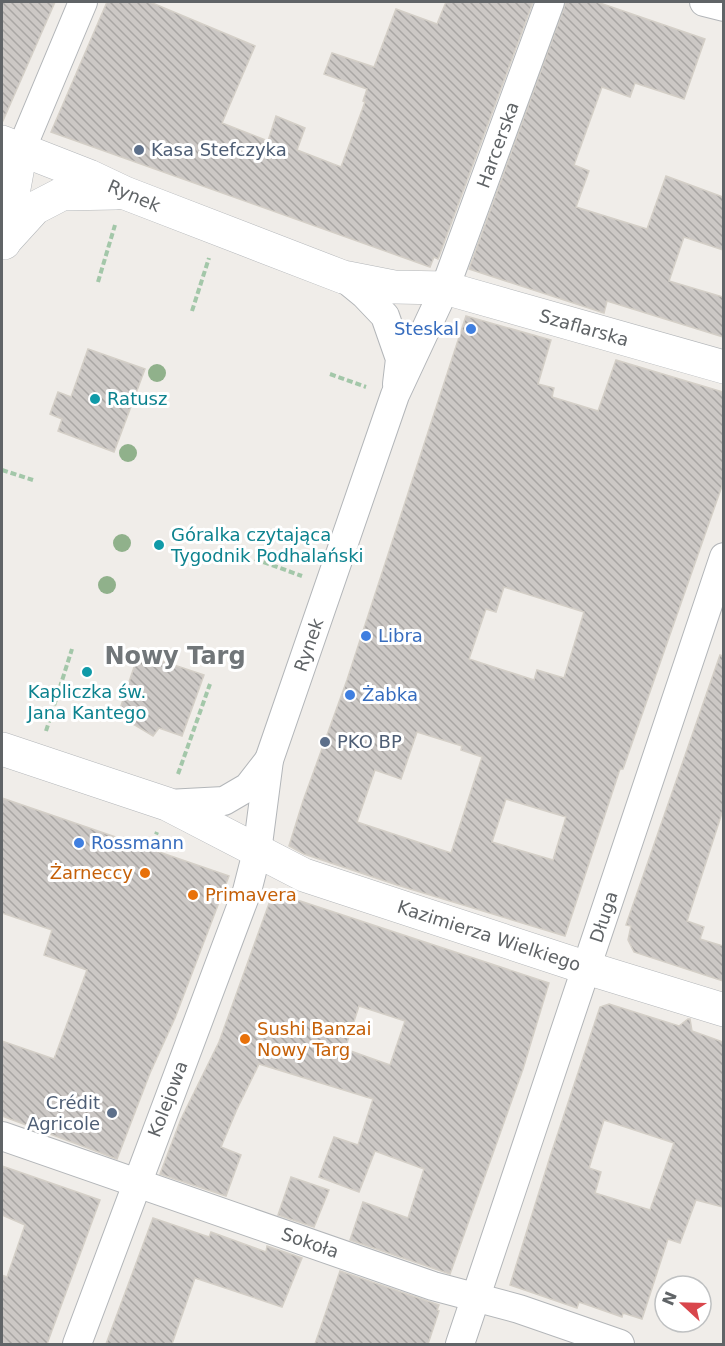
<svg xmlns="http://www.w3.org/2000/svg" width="725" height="1346" viewBox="0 0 725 1346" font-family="'DejaVu Sans',sans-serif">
  <defs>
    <pattern id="building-back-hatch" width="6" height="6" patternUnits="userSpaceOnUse" patternTransform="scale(1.5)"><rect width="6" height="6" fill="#ccc8c5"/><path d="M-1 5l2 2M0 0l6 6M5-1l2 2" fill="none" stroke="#a9a6a4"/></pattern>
  </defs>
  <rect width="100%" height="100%" fill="#f0ede9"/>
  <g fill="url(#building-back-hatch)" stroke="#d4cfc7" stroke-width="1.5" fill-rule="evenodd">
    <path d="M2,2H55L2,123Z"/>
    <path d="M107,2H150L255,46L222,123L268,141L276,116L305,128L297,150L341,167L365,102L363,101L367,89L324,74L332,53L374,67L396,9L437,24L446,2H533L438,259L434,257L430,267L51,132Z"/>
    <path d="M566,2H597L705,39L684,99L635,83L630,97L602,87L574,165L589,171L576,207L647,229L666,176L723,197V250L684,237L669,281L723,297V337L607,301L604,313L469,269Z"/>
    <path d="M466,316L551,340L538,384L554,388L552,397L598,411L616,360L723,392V483L623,769H620L565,936L397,885L304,854L289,846L303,801L347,680ZM504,587L584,612L564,678L537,670L534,680L469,659L486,609L496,612ZM417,732L462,746L461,750L482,757L451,853L357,822L375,770L401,779ZM506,799L566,817L553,860L492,842Z"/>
    <path d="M88,349L145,369L114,452L58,431L62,419L50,414L58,392L71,397Z"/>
    <path d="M144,655L204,675L182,736L159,728L153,736L118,715L134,667Z"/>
    <path d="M720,655L723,656V810L687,921L704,927L700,939L723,946V981L634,952L628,940L631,926L626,925Z"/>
    <path d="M2,798L229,876L175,1018L150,1073L117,1159L2,1116V1041L54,1059L87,970L44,955L52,930L2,913Z"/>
    <path d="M279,894L549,983L523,1069L450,1274L350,1240L363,1202L408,1218L424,1169L375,1151L359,1192L319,1177L334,1137L358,1145L373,1099L259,1064L237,1109L221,1147L241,1155L226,1196L160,1174L181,1119L219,1042L271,898ZM359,1006L405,1021L390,1065L345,1049Z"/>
    <path d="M609,1004L679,1026L688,1019H690L692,1031L723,1042V1207L696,1200L680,1243L668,1239L642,1319L623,1313L622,1317L579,1302L577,1308L510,1285L550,1157L600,1007ZM604,1120L674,1143L650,1210L595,1193L601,1172L589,1168Z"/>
    <path d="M2,1166L100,1200L47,1344H2V1275L7,1277L25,1225L2,1215Z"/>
    <path d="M291,1177L329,1190L314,1227L278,1215Z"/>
    <path d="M153,1218L209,1237L211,1232L266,1252L267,1246L302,1258L282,1307L195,1278L172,1344H106Z"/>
    <path d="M340,1271L439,1305L437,1310L439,1311L428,1344H315Z"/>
  </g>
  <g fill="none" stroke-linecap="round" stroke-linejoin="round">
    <g stroke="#b3b6b9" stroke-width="30">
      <g id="minor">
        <path d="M704,2L724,7"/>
        <path d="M21,150L83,2"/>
        <path d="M343,277L365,295L385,316L400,359L397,384"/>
        <path d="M167,804L224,801L248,787L269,760"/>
        <path d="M2,1136L433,1286L519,1309L620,1344"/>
        <path d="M77,1344L247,891L257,852L269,760L395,395L445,288L550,2"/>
        <path d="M460,1344L724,557"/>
      </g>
    </g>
    <g stroke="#b3b6b9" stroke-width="34">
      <g id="tertiary">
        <path d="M2,142L89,176L125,193L343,277L394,287L445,288L724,367"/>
        <path d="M4,242L35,208L62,194L116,193"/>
        <path d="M4,243L21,150"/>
        <path d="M2,749L167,804L304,875L587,968L724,1010"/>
      </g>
    </g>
    <g stroke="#a3c7a9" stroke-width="4" stroke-dasharray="6 3" stroke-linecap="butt">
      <path d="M98,282L115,225"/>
      <path d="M192,311L209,258"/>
      <path d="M330,374L366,387"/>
      <path d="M2,470L33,480"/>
      <path d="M255,559L302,576"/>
      <path d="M46,731L72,649"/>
      <path d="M178,774L210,684"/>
      <path d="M153,843L157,832"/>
    </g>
    <use href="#minor" stroke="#fff" stroke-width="28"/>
    <use href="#tertiary" stroke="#fff" stroke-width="33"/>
  </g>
  <g fill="#90b18b">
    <circle cx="157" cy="373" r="9"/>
    <circle cx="128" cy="453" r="9"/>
    <circle cx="122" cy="543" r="9"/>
    <circle cx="107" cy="585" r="9"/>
  </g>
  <g fill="#5c6f8a" stroke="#fff" stroke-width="2">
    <circle cx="139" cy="150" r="6"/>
    <circle cx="325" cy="742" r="6"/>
    <circle cx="112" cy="1113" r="6"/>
  </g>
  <g fill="#3f7fe0" stroke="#fff" stroke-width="2">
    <circle cx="471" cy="329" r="6"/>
    <circle cx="366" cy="636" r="6"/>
    <circle cx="350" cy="695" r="6"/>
    <circle cx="79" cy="843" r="6"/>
  </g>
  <g fill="#0f9aa8" stroke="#fff" stroke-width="2">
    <circle cx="95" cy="399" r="6"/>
    <circle cx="159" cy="545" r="6"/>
    <circle cx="87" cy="672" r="6"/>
  </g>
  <g fill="#e8710a" stroke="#fff" stroke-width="2">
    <circle cx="145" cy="873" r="6"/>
    <circle cx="193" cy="895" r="6"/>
    <circle cx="245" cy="1039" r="6"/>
  </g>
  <g text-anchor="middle" stroke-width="6" stroke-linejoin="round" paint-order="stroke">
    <g font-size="18" fill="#606467" stroke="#fff">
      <text transform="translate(498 145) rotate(-70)" y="6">Harcerska</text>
      <text transform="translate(134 196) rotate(23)" y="6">Rynek</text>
      <text transform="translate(584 328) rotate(16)" y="6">Szaflarska</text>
      <text transform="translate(309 645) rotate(-71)" y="6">Rynek</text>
      <text transform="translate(604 917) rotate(-72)" y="6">Długa</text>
      <text transform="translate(489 936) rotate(18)" y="6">Kazimierza Wielkiego</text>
      <text transform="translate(168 1099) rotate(-69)" y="6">Kolejowa</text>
      <text transform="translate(310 1243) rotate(19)" y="6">Sokoła</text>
    </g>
    <g font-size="18" fill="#4e5e75" stroke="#fff" text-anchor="start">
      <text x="151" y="156">Kasa Stefczyka</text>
      <text x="337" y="748">PKO BP</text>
      <text x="100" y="1109" text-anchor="end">Crédit<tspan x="100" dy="21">Agricole</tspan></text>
    </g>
    <g font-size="18" fill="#366cbe" stroke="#fff" text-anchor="start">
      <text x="459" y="335" text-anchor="end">Steskal</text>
      <text x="378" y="642">Libra</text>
      <text x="362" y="701">Żabka</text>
      <text x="91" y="849">Rossmann</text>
    </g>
    <g font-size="18" fill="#0d838f" stroke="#fff" text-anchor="start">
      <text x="107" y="405">Ratusz</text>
      <text x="171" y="541">Góralka czytająca<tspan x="171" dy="21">Tygodnik Podhalański</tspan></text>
      <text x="87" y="698" text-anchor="middle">Kapliczka św.<tspan x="87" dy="21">Jana Kantego</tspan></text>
    </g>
    <g font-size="18" fill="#c56008" stroke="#fff" text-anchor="start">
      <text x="133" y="879" text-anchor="end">Żarneccy</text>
      <text x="205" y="901">Primavera</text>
      <text x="257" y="1035">Sushi Banzai<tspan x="257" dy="21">Nowy Targ</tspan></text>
    </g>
    <g font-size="24" font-weight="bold" fill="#717679" stroke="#fff">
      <text x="175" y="664">Nowy Targ</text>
    </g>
  </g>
  <rect width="725" height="1346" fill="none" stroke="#606467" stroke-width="6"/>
  <g transform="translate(683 1304) rotate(292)"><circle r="28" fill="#ffffff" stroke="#bfc1c2" stroke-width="1.5"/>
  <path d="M0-4.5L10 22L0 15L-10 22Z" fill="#d9464c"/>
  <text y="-9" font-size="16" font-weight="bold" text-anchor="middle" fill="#606467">N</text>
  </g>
</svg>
